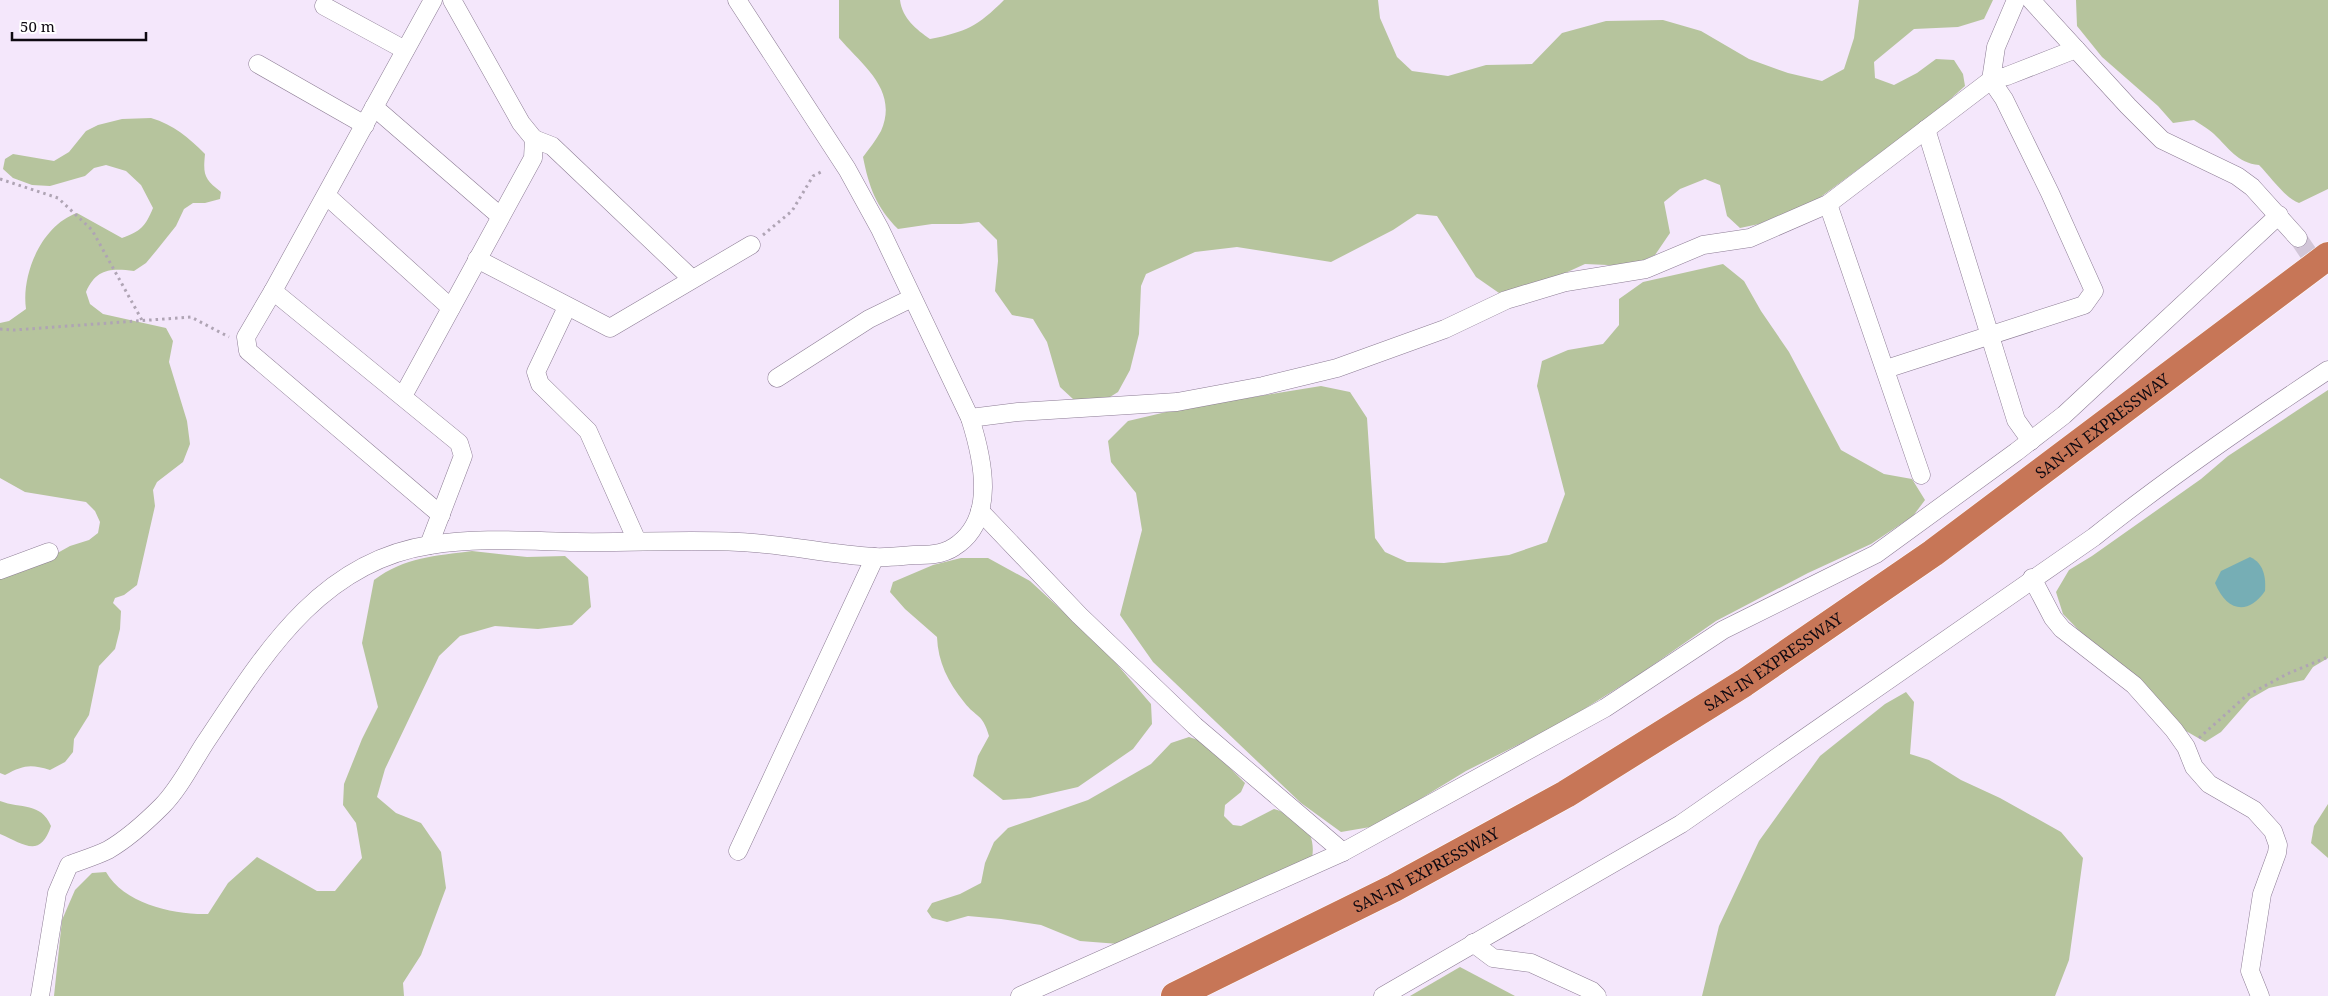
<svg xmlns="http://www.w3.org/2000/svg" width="2328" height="996" viewBox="0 0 2328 996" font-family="'Noto Serif',serif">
  <rect width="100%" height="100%" fill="#f4e7fb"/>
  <g fill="#b6c49d">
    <path d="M839,0H900C902,18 917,30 930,39C966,32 978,26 1004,0H1378L1380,18L1397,57L1412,71L1448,76L1486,65L1532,64L1562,33L1606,21L1663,20L1701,31L1749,59L1788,73L1822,81L1844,69L1854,38L1859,0H1993L1984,19L1958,27L1914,29L1874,62L1875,78L1894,85L1917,73L1936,59L1954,60L1963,74L1965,86L1938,110L1818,199L1759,224L1740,228L1727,216L1720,185L1705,179L1680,189L1664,202L1670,233L1655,255L1630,266L1585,264L1539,285L1499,293L1476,277L1437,216L1417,214L1393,230L1331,262L1237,247L1195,252L1146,274L1141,286L1139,334L1130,370L1118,392L1102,402L1073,399L1060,387L1047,342L1033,319L1012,315L995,291L998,261L997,240L979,222L961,224H932L898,229C876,207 869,187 863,157C869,149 876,140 881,131C899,90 862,65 839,38Z"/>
    <path d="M2076,0H2328V189L2299,203C2284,197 2271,177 2259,165C2237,163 2229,148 2214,134C2209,129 2201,125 2194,120L2173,123L2158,106L2102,57L2077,26Z"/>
    <path d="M151,118C174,125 188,137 205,154C203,175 204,179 221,192L220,199L205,203H193L184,209L176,226L156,251L146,263L134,271C110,268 96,269 86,292L90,304L103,314L166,328L173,341L169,362L187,421L190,444L183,462L157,482L153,490L155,506L137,585L124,595L115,598L113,603L121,611L120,629L115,649L99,666L89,715L74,739L73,752L65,762L50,770C30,764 24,765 5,775L0,773V578L27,570L70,546L89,540L98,533L100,522L95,511L86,502L25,492L0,478V323L9,321L26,309C21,274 42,225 77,213L122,238C141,231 145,227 153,208L141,185L126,171L106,165L94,168L85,176L50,186L32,185L13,178L3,169L5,159L13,154L54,161L69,152L86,131L98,125L122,119Z"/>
    <path d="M1723,264L1744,281L1761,311L1789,352L1841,450L1884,474L1912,479L1925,500L1913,516L1871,544L1808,573L1716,621L1640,674L1565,721L1466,771L1376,826L1341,832L1301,803L1153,662L1120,615L1142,530L1136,493L1111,462L1108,441L1128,421L1179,409L1321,386L1350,392L1367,418L1375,538L1385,552L1407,562L1444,563L1509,555L1547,542L1565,494L1537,386L1542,361L1568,350L1603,344L1619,325V299L1643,282Z"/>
    <path d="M2328,390V658L2313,667L2304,680L2269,688L2250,699L2221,732L2205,742L2186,731L2100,652L2063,614L2056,592L2069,570L2092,556L2201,479L2228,456Z"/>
    <path d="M472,551L527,557L565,556L588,577L591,607L572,625L538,629L495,626L460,636L439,656L385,769L377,797L396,813L421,823L441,852L446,888L421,955L403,983L404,996H54L62,920L75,890L92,873L106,872C124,904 174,915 208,914L228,883L257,857L317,891H335L362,858L356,823L343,805L344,784L362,739L378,707L362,643L374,580C405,557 435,556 472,551Z"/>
    <path d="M961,558H988L1030,581L1103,648L1151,704L1152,724L1133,749L1078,787L1030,798L1003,800L973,776L978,756L989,736C982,712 977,719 964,702C948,682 938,662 937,637L905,609L890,592L893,582L933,565Z"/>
    <path d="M1906,692L1914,702L1910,754L1929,760L1961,780L2000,798L2061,832L2083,858L2069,960L2055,996H1702L1719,926L1759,841L1820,756L1885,704Z"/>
    <path d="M1189,737L1204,742L1245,783L1241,792L1225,805L1224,816L1233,825L1241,826L1274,809C1299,816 1317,831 1312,858L1119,944L1080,941L1041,925L1001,919L968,916L947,922L932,918L927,911L932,903L960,894L981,883L985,863L994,842L1008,828L1088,800L1151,764L1171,743Z"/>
    <path d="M0,801C21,809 41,802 51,826C40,859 24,844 0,834Z"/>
    <path d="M2328,804V858L2311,843L2314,826Z"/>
    <path d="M1460,967L1515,996H1410Z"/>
  </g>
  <path fill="#76aeb5" d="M2250,557C2264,563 2266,578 2265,591C2247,617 2226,610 2215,583L2221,571Z"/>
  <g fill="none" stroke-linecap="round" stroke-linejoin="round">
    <path stroke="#d2c6d8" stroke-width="18" stroke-dasharray="18 9" stroke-linecap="butt" d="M2298,238L2328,282"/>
    <g stroke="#8c7c94" stroke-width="19">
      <g id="minor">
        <path d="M2031,0L2128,106L2162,140L2237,176L2252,187L2298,238"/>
        <path d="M324,6L405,50"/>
        <path d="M258,64L365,125"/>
        <path d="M374,107L500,216"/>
        <path d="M1926,129L2016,420L2031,441"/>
        <path d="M534,139L552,146L692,279"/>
        <path d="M327,196L451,308"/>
        <path d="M1828,204L1921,475"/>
        <path d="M477,259L610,328L751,245"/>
        <path d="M273,291L246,337L248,351L441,515"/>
        <path d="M567,307L536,372L540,384L588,431L637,541"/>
        <path d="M1886,369L2084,305L2094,291L2050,193L2004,99L1991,80L2007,76L2076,49"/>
        <path d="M777,378L869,319L912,298"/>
        <path d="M403,396L533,158L534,139L521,123L452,0"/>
        <path d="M970,418L1018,412L1177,402L1263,386L1337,368L1445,329L1506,300L1566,282L1646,269L1703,245L1750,238L1828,204L1991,80L1996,47L2016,0"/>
        <path d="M980,511L1079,615L1195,726L1343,852"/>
        <path d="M429,545L463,456L459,443L273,291L433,0"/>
        <path d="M0,570L49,552"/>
        <path d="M2032,578L2053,618L2062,629L2134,685L2174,730L2186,747L2194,767L2209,784L2254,810L2273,831L2278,845L2277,853L2262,894L2250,971L2260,996"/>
        <path d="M738,851L875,557"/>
        <path d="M1473,943L1493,958L1531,963L1592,991L1597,996"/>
        <path d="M40,996L57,893L69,865C82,860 96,856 108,850C127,839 146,822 162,806C179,789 192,763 205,743C262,658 318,562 430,545C478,537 527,541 576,542C630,543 685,539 739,542C784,544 828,554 873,557C886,558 901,556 914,555C927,555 942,555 954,547C997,520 983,459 970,418L880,229L847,169L737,0"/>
        <path d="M1020,996L1343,852L1605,708L1723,630L1876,554L2016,452L2064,415L2279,215"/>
        <path d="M1383,996L1681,824L2094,537C2169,477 2248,423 2328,370"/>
      </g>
    </g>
    <g stroke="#fff" stroke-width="29">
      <g id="motorway">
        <path id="s1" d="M1175,996L1394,888L1566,794L1744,683L1933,553L2328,256"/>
      </g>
    </g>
    <g stroke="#afa4b4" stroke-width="3" stroke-dasharray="2.5 4" stroke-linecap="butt">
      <path d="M0,179L58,198L92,230L143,322"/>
      <path d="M763,235L792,211L813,176L821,172"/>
      <path d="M0,329L14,330L191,317L229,337"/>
      <path d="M2199,738L2246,696L2287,674L2328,657"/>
    </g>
    <use href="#minor" stroke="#fff" stroke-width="18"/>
    <use href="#motorway" stroke="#c77657" stroke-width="28"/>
  </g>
  <g text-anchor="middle" stroke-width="4.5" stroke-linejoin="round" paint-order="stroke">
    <g font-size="16" fill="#0e0911" stroke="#fff">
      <text dy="6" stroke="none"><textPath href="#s1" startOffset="1091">SAN-IN EXPRESSWAY</textPath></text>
      <text dy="6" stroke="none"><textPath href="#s1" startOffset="686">SAN-IN EXPRESSWAY</textPath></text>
      <text dy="6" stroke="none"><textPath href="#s1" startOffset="281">SAN-IN EXPRESSWAY</textPath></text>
    </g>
  </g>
  <path d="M12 32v8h134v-8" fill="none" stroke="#0e0911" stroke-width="2.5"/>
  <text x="20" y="32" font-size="15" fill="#0e0911" stroke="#ffffff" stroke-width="4" paint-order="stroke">50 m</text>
</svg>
